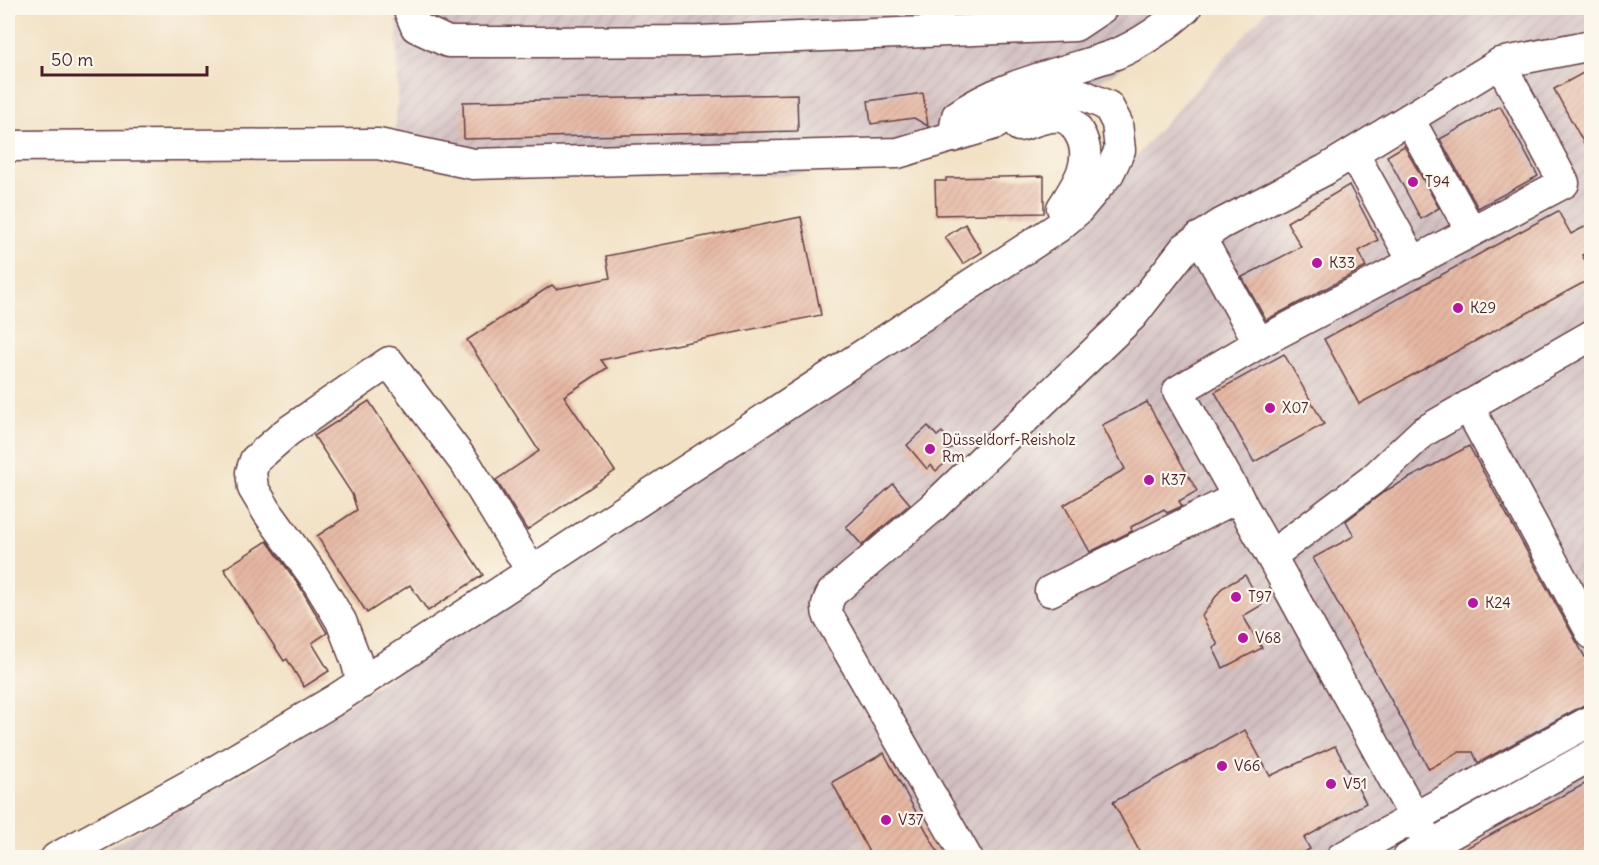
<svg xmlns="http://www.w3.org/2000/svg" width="1599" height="865" viewBox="0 0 1599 865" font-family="Delius,sans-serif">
  <defs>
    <pattern id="industrial-furrows" width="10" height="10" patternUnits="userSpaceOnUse" patternTransform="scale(1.5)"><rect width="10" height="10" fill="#d2bfc1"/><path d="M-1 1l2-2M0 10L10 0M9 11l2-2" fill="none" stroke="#b6a4a6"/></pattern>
    <pattern id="building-hatch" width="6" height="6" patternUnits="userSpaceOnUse" patternTransform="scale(1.5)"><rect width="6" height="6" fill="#e6b7a3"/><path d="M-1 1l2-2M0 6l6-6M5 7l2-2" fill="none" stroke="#c79d8c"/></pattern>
  </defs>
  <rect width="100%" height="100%" fill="#fbf7ec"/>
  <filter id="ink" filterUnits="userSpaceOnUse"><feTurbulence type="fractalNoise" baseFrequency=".0167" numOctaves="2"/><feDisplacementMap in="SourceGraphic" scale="12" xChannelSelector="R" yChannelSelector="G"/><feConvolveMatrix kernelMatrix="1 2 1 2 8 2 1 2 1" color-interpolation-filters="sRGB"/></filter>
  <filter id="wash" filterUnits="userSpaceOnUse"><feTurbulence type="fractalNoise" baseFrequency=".008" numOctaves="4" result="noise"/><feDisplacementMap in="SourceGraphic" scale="24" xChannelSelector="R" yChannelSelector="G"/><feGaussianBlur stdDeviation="1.35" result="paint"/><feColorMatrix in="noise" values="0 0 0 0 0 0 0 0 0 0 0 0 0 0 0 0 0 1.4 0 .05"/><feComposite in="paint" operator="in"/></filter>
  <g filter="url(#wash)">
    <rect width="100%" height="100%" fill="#f2e1c4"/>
    <g fill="url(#industrial-furrows)">
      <path d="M397,8H1205L1197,18L1096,84L956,151L781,176L441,170L395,136L398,92Z"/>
      <path d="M1269,8H1591V857L89,858L255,767L1098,203L1144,147Z"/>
    </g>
    <g id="blocks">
      <g fill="url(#building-hatch)">
        <path d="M1592,68V158L1554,89Z"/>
        <path d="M923,93L928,126L914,118L871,124L868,101Z"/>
        <path d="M797,94L798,131L464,139L463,102Z"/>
        <path d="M1500,106L1538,176L1478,208L1440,139Z"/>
        <path d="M1404,146L1439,208L1421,219L1387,156Z"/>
        <path d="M1044,176V213L936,215L935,181H946V178Z"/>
        <path d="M1349,185L1378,240L1359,251L1366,267L1266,320L1242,277L1301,247L1287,222Z"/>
        <path d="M1558,211L1571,234L1592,223V250L1582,255L1592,272V278L1359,404L1324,339Z"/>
        <path d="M801,217L821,315L601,360L607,368L564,396L615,471L527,530L496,480L539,451L467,340L552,285L556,289L610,278L606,256Z"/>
        <path d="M965,224L982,252L963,264L945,237Z"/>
        <path d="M1284,354L1324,424L1254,462L1215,392Z"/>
        <path d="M369,401L483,575L428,611L410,585L367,613L317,536L357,510L352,494L314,436Z"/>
        <path d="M1147,402L1197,491L1179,501L1182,506L1167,513L1164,509L1131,527L1132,531L1090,552L1064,505L1125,469L1102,425Z"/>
        <path d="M928,426L937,436L942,432L954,446L947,451L952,457L936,471L931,465L927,469L907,445Z"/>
        <path d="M1469,446L1592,670V703L1584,705L1478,763L1473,752H1459L1429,769L1313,558L1354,536L1346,521L1385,491Z"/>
        <path d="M893,484L910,504L862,545L846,527Z"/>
        <path d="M267,541L299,585L327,633L312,643L329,671L304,687L287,659L284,661L224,569Z"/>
        <path d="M1245,575L1262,605L1243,616L1262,648L1223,668L1213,648L1218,645L1202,616L1222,588Z"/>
        <path d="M1245,730L1270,776L1335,746L1366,803L1304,838L1310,849L1294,858H1143L1113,802Z"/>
        <path d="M884,753L941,858H872L832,782Z"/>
        <path d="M1592,780V858H1454L1453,855Z"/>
      </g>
    </g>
  </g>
  <g filter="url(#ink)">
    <use href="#blocks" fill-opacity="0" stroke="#633c42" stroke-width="1.5"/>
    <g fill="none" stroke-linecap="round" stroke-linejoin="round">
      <g stroke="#633c42" stroke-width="33">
        <g id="minor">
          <path d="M408,8L416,27L448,42H542L699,41L1075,26L1102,8"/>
          <path d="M1409,119L1471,231"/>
          <path d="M1019,126C1031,123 1047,115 1060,117C1068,118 1074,124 1078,131C1096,159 1077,184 1062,208"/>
          <path d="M953,137L957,116C1003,83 1064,73 1116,54C1139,45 1169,24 1186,8"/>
          <path d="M8,146L378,144L473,164L898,153L995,124L1024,107L1061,93L1083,95L1108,106L1117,123L1120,150L1109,173L1077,211L1057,228L333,701L212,773L56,858"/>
          <path d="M1353,153L1414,263"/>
          <path d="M1200,237L1259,343"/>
          <path d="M1468,406L1592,634"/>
          <path d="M1271,556L1372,480L1423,432L1592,335"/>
          <path d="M1050,591L1238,497"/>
          <path d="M362,683L356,660L341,621L313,575L268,513L253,488L251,472L255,460L287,432L389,362L468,467L532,572"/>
          <path d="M967,858L829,617C825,608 827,602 832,593L932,508L1132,316L1185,248L1221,224L1325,170L1500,63"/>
          <path d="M1341,858L1592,720"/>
          <path d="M1408,858L1592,755"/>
          <path d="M1437,858L1271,556L1178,391L1259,343L1564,183L1500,63L1592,45"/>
        </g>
      </g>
      <use href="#minor" stroke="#fff" stroke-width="30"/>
    </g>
  </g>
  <g fill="#b5179e" stroke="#fbf7ec" stroke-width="2">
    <circle cx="1413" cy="182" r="6"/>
    <circle cx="1317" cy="263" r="6"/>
    <circle cx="1458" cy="308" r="6"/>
    <circle cx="1270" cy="408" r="6"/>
    <circle cx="930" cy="449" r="6"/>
    <circle cx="1149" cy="480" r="6"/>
    <circle cx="1236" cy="597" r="6"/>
    <circle cx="1473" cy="603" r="6"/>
    <circle cx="1243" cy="638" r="6"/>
    <circle cx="1222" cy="766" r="6"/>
    <circle cx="1331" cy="784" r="6"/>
    <circle cx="886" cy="820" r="6"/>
  </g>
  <g text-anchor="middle" stroke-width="4.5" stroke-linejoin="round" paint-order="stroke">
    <g font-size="15" fill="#4a1f2b" stroke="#fbf7ec" text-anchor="start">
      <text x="1425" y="187">T94</text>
      <text x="1329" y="268">K33</text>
      <text x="1470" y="313">K29</text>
      <text x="1282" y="413">X07</text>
      <text x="942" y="445">Düsseldorf-Reisholz<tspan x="942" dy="17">Rm</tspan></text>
      <text x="1161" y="485">K37</text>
      <text x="1248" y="602">T97</text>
      <text x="1485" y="608">K24</text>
      <text x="1255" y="643">V68</text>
      <text x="1234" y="771">V66</text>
      <text x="1343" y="789">V51</text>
      <text x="898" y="825">V37</text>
    </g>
  </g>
  <rect width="1599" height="865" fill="none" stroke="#fbf7ec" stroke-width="30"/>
  <path d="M42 66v9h165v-9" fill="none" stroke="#4a1f2b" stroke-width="3"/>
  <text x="51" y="66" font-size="18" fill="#4a1f2b" stroke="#fbf7ec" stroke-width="4.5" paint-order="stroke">50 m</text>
</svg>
